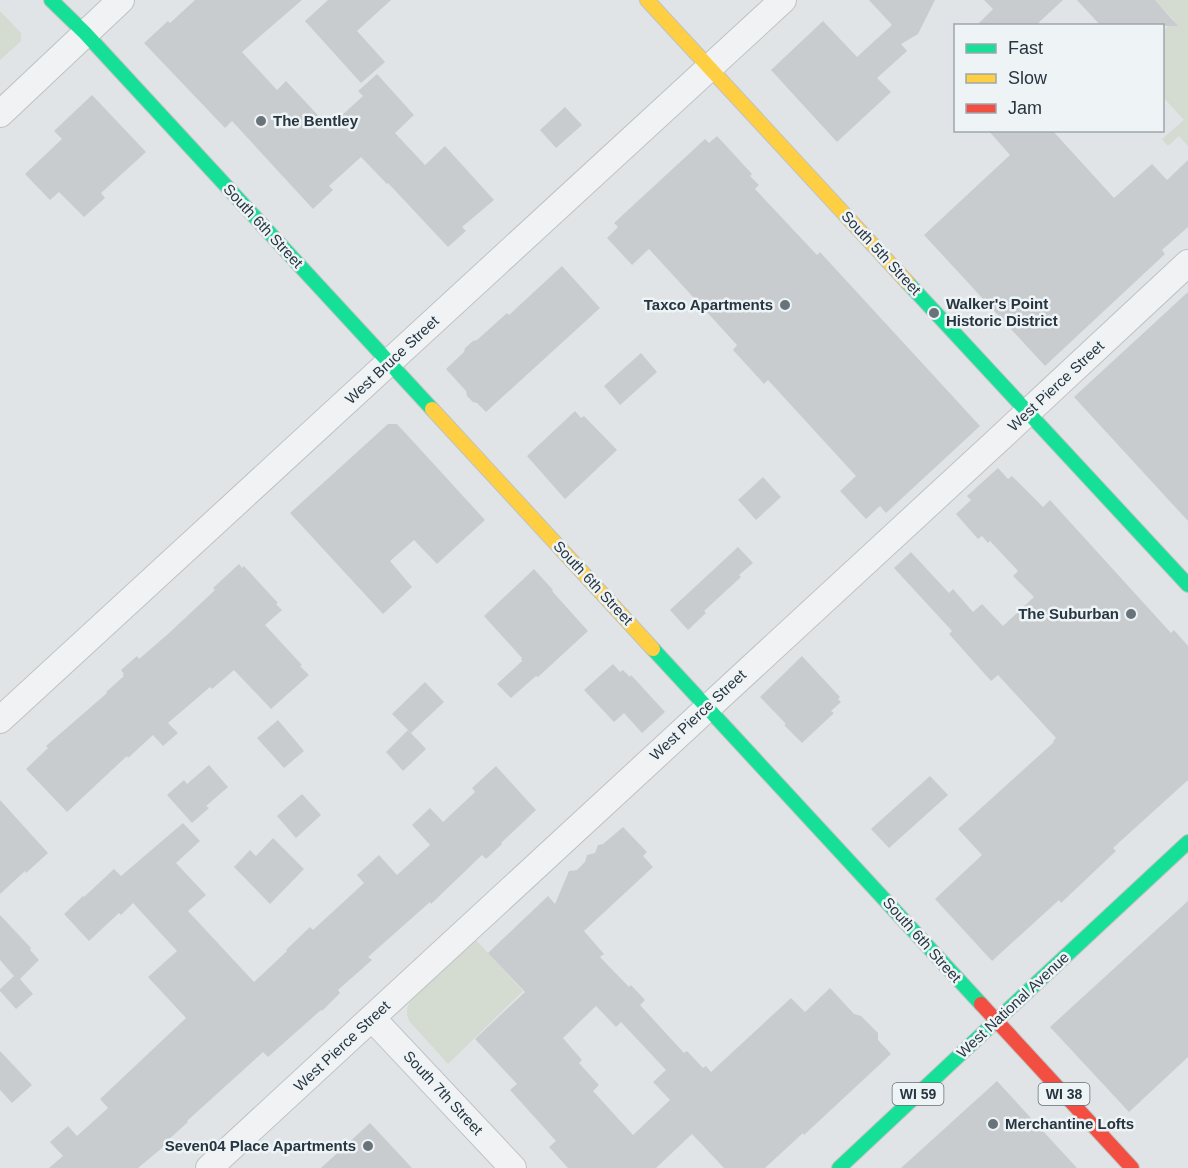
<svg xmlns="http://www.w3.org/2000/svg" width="1188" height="1168" viewBox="0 0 1188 1168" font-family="Arial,sans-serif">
  <rect width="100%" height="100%" fill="#e1e4e6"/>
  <g fill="#d4dbd1">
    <path d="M1155,0H1188V146L1179,136L1168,146L1162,139L1184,120L1163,97V31L1174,20Z"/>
    <path d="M0,11L21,33V41L0,60Z"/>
    <path d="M476,940L523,991L448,1064L410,1022C405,1014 406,1007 412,999Z"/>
  </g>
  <g fill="#c9ccce" fill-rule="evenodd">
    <path d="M195,0H302L242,52L277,90L286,81L329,127L363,96L358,91L377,74L414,115L395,133L425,165L445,146L494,200L462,227L466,231L448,247L388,183L387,184L361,157L329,186L333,190L313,209L232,121L225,128L144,43L168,21L170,23Z"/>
    <path d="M328,0H391L357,31L385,62L361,83L305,21Z"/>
    <path d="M869,0H935L918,34L901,44L907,51L877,78L891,92L837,142L771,70L823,21L857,57L892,25Z"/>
    <path d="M984,0H1063L1035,26H976L993,9Z"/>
    <path d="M1077,0H1155L1178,26H1101Z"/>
    <path d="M92,95L146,152L101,193L105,198L84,217L59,192L50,200L25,174L62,139L54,131Z"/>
    <path d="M565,107L582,125L556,148L540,130Z"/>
    <path d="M988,130H1052L1114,198L1152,164L1167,180L1188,160V227L1162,250L1165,254L1045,366L924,235L1010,155Z"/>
    <path d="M717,136L752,174L750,176L759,185L755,189L817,255L820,252L980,426L886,513L880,506L866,519L840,491L856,476L768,380L764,384L733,350L737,345L649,249L632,265L607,238L618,227L614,223L705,139L709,143Z"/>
    <path d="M562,266L600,308L486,412L477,403L473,402L467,396L466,391L446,369L464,352L465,348L473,341L477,340L507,313L509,315Z"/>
    <path d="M1188,292V521L1074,397Z"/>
    <path d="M641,353L657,372L620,405L604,386Z"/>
    <path d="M575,411L581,418L584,416L617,450L565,499L527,456Z"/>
    <path d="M388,424H397L485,520L437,564L414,540L390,561L412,587L383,614L290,513Z"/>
    <path d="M998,468L1008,479L1012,476L1043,507L1050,500L1171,633L1174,630L1188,646V780L1113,848L1116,851L1061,903L1059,900L992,961L935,899L982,855L958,829L1054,742L1053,741L1056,738L998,675L991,681L949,634L952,631L894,568L911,552L949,593L953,589L973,612L982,604L1003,626L1034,597L1013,576L1018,571L990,541L988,543L982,536L978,539L956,514L971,500L967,496Z"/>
    <path d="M763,477L781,497L756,520L738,500Z"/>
    <path d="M738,547L753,563L739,575L741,577L704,611L706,613L688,630L670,610Z"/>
    <path d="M239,564L242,568L244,566L278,603L276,604L282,610L265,625L302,665L300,666L309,675L271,709L234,670L212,689L210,687L168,723L178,733L163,746L153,735L128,758L127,756L67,812L26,769L48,748L46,746L107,693L106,692L124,676L122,675L124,674L121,670L137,656L139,659L168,634L215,590L213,588Z"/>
    <path d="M534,569L553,590L552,591L588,631L538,677L536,676L511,698L497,684L522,661L521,659L522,658L484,616Z"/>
    <path d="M802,656L840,697L838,699L841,702L831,711L834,713L802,743L784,725L786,724L760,697Z"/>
    <path d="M613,664L620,672L623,670L630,677L631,675L665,712L642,733L624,713L614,722L584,690Z"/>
    <path d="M425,682L444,702L411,733L392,714Z"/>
    <path d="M278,720L304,751L284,768L257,738Z"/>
    <path d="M408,730L426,749L403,771L386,752Z"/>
    <path d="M209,765L228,787L206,806L209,808L192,823L167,795L184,780L187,784Z"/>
    <path d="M496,766L536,810L501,843L502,844L486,859L482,855L431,904L430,902L368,957L372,960L338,990L340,993L322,1011L321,1010L268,1057L263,1052L262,1053L187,1121L188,1122L167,1141L168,1143L138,1168H49L63,1156L50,1142L68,1126L77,1136L108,1108L100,1099L186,1018L148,977L177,951L133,903L121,915L119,913L89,941L64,914L83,896L84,897L114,869L121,876L183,823L200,841L176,863L206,895L188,911L254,982L287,951L286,950L310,927L313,930L364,883L357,875L379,855L397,875L430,845L412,825L430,808L443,822L475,792L472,788Z"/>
    <path d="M930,776L948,795L889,848L871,829Z"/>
    <path d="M302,794L321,815L296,838L277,816Z"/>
    <path d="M0,800L48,853L26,873L25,871L0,894Z"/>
    <path d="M623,827L647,852L643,856L653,867L584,931L604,954L600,957L629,987L631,985L645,1000L640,1005L684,1053L687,1051L703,1068L706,1066L711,1072L791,998L805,1012L830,988L854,1014L861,1016L878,1033V1040L891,1054L804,1135L803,1133L765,1168H724L692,1134L656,1168H568L549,1147L556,1141L510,1090L517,1084L475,1039L525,992L488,953L548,896L555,904L569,871L577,870L585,862L587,855L595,853L598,845L603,844ZM596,1006L616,1027L621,1022L666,1070L653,1082L670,1100L633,1135L593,1091L599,1085L579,1063L582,1060L563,1038Z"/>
    <path d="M273,838L304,869L270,904L234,867L250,850L256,856Z"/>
    <path d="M1188,901V1057L1129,1112L1050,1027Z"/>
    <path d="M0,915L31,948L30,950L39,960L20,979L33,994L16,1009L0,991V989L14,976L0,960Z"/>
    <path d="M0,1051L32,1085L12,1103L0,1090Z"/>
    <path d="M997,1081L1077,1168H901Z"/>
    <path d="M370,1123L412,1168H321Z"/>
  </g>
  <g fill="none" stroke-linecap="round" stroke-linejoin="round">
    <g stroke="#bfc2c4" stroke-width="28">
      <g id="street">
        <path d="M0,114L121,0"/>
        <path d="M0,720L783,0"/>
        <path d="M372,1018L513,1168"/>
        <path d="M209,1168L998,440L1188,263"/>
      </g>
    </g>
    <g stroke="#bfc2c4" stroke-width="16">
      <g id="fast">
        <path d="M51,0L85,33L432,409"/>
        <path d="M908,283L1188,585"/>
        <path d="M653,649L981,1004"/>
        <path d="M997,1020L1188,842"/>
        <path d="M839,1168L997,1020"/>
      </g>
    </g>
    <g stroke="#bfc2c4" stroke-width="16">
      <g id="slow">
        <path d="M647,0L908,283"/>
        <path d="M432,409L653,649"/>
      </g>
    </g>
    <g stroke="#bfc2c4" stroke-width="16">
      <path id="jam" d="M981,1004L1132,1168"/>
    </g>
    <use href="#street" stroke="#f0f2f3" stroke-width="26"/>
    <use href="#fast" stroke="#16e098" stroke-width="14"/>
    <use href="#slow" stroke="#ffcf43" stroke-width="14"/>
    <use href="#jam" stroke="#f24e42" stroke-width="14"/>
  </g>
  <g fill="#68737a" stroke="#eef3f6" stroke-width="2">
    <circle cx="261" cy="121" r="6"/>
    <circle cx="785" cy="305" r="6"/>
    <circle cx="934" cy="313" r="6"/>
    <circle cx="1131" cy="614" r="6"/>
    <circle cx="993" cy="1124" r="6"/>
    <circle cx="368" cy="1146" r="6"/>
  </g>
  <g text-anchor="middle" stroke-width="5" stroke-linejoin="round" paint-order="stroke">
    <g fill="#eef3f6" stroke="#636f77" stroke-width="1.5">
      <rect x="892.5" y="1083" width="51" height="22" rx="4.5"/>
      <rect x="1038.5" y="1083" width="51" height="22" rx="4.5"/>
    </g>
    <g font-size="14" font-weight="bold" fill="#273640">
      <text x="918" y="1099">WI 59</text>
      <text x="1064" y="1099">WI 38</text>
    </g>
    <g font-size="15" font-weight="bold" fill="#273640" stroke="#eef3f6" text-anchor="start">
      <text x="273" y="126">The Bentley</text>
      <text x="946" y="309">Walker's Point<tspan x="946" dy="17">Historic District</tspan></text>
      <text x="773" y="310" text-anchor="end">Taxco Apartments</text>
      <text x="1119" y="619" text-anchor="end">The Suburban</text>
      <text x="1005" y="1129">Merchantine Lofts</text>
      <text x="356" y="1151" text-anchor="end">Seven04 Place Apartments</text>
    </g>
    <g font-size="15" fill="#273640" stroke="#eef3f6">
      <text transform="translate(263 226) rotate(47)" y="5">South 6th Street</text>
      <text transform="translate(881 253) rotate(47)" y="5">South 5th Street</text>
      <text transform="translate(392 360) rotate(-43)" y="5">West Bruce Street</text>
      <text transform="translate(1056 386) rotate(-43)" y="5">West Pierce Street</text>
      <text transform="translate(593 583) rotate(47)" y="5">South 6th Street</text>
      <text transform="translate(698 715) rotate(-43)" y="5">West Pierce Street</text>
      <text transform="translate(922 940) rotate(48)" y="5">South 6th Street</text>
      <text transform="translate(1013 1005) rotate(-43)" y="5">West National Avenue</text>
      <text transform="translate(342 1046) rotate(-43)" y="5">West Pierce Street</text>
      <text transform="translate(443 1093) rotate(47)" y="5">South 7th Street</text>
    </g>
  </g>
  <rect x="954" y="24" width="210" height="108" fill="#eef3f6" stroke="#9ea7ad" stroke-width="1.5"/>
  <rect x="966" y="44" width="30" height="9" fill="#16e098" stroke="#9ea7ad" stroke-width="1.5"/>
  <text x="1008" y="54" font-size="18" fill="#273640">Fast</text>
  <rect x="966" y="74" width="30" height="9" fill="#ffcf43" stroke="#9ea7ad" stroke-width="1.5"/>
  <text x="1008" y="84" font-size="18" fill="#273640">Slow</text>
  <rect x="966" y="104" width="30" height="9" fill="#f24e42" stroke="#9ea7ad" stroke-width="1.5"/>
  <text x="1008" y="114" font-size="18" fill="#273640">Jam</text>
</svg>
